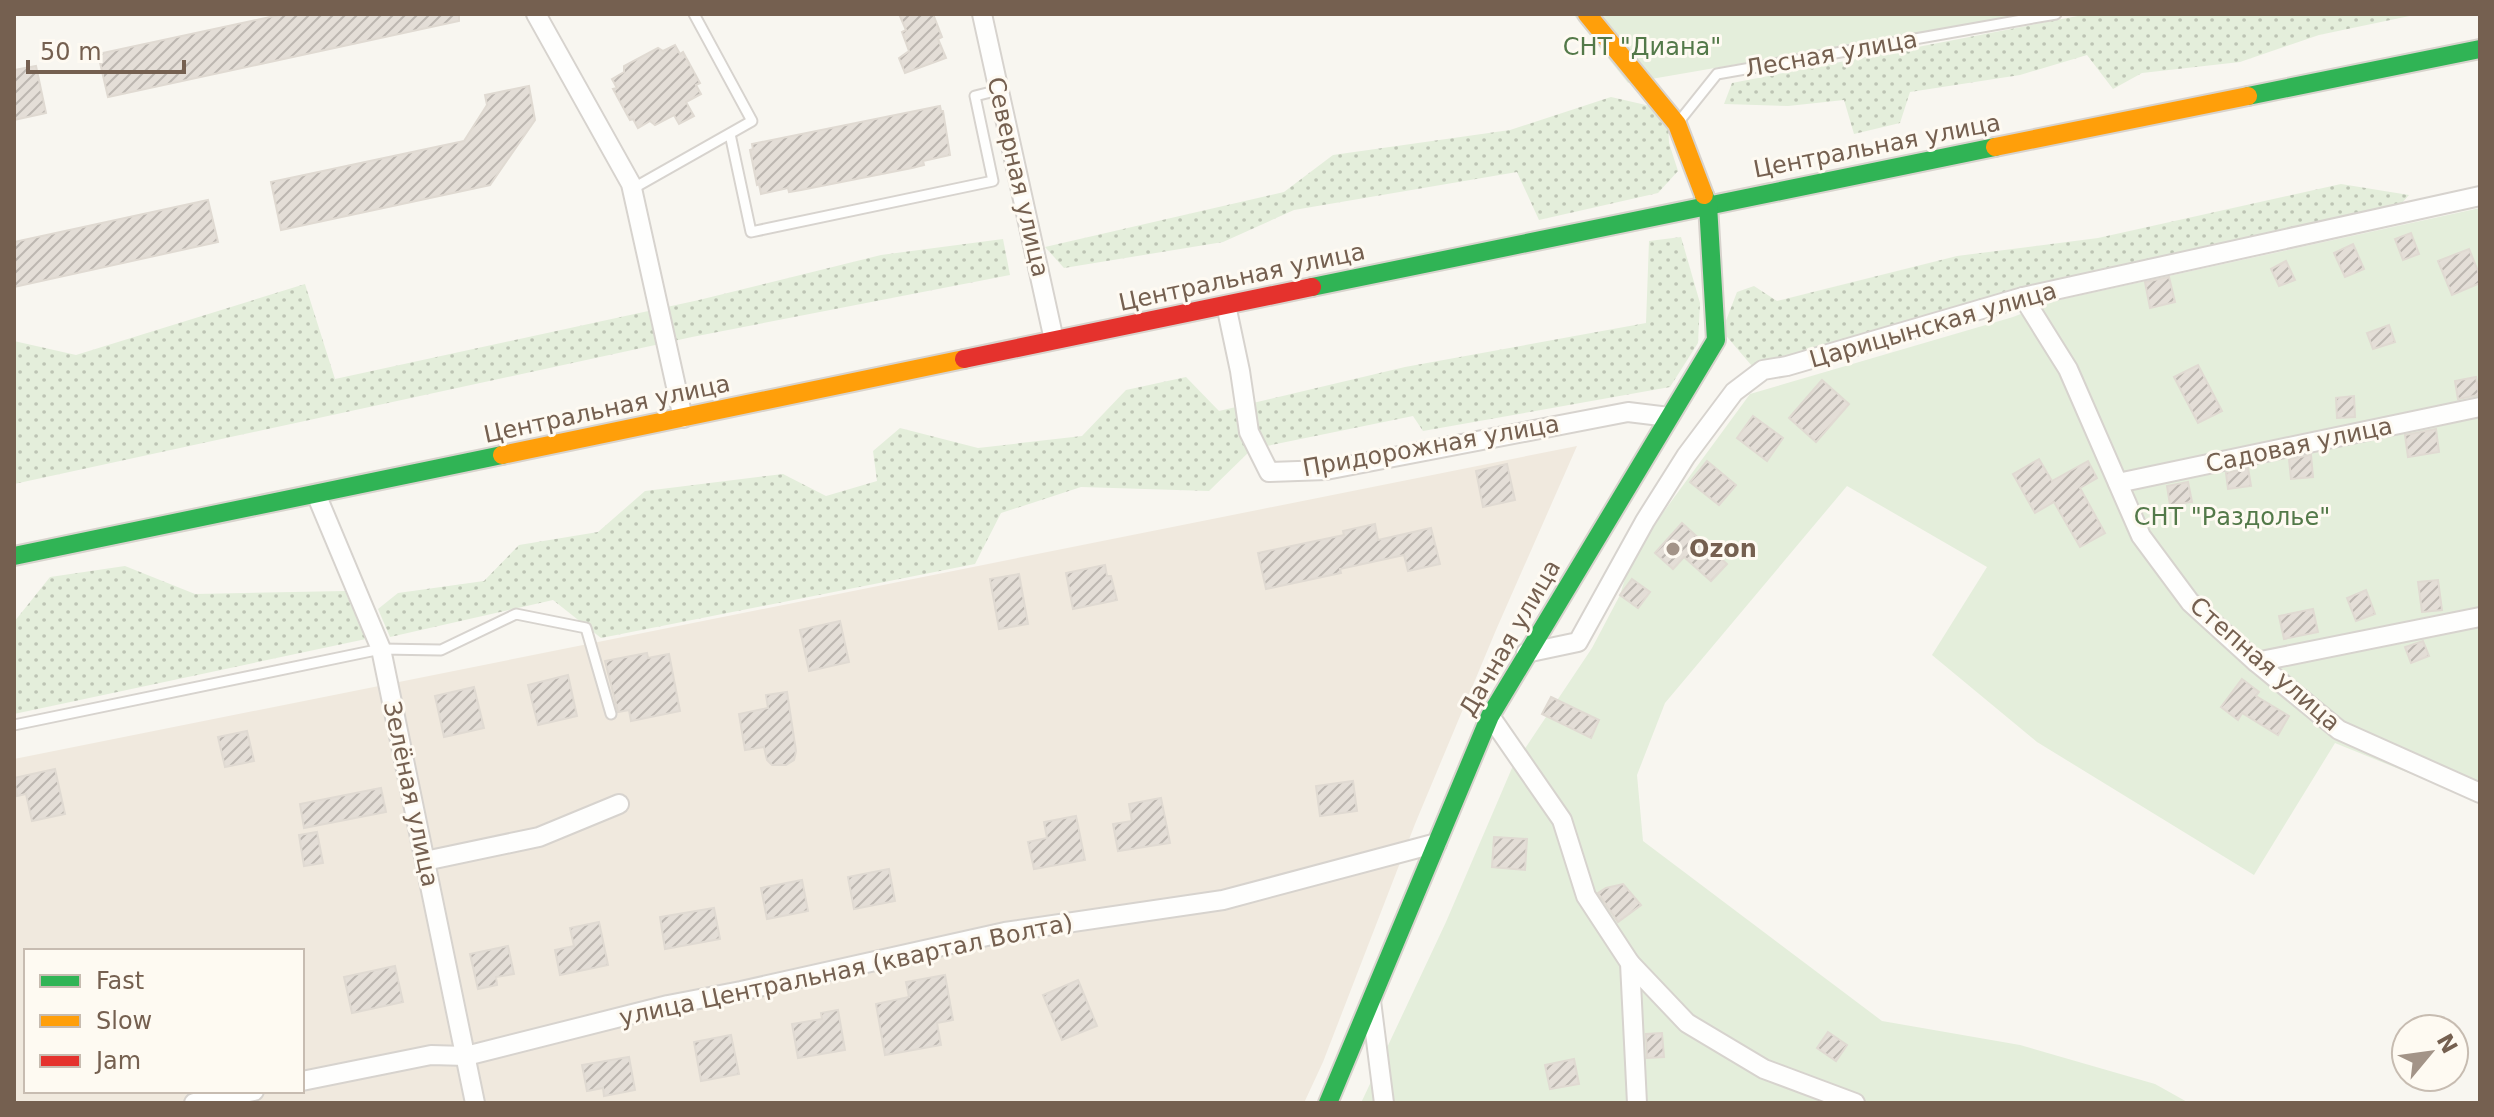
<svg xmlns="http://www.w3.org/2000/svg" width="2494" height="1117" viewBox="0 0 2494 1117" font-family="'DejaVu Sans',sans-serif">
  <defs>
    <pattern id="grass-dots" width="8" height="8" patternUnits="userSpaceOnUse" patternTransform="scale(2)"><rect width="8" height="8" fill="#e4eedb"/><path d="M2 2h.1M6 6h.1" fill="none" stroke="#bdc4b4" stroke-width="1.8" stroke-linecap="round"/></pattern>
    <pattern id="building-hatch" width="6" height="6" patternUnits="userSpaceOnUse" patternTransform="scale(2)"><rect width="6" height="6" fill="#e4ded7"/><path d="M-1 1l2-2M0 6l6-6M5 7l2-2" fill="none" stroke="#bdb7b1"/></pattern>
  </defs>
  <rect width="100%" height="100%" fill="#f8f6f0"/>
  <path fill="#f0e9de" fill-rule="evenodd" d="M1577,446L1496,630L1415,824L1323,1062L1304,1103H14V759ZM26,951H302V1091H26Z"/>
  <g fill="url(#grass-dots)">
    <path d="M2088,14H2419L2319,35L2240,62L2142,73L2113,89L2087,55L2020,75L1910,92L1900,123L1854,134L1844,100L1788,106L1724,104L1732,83Z"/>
    <path d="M1611,97L1659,108L1668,119L1669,143L1678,171L1658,193L1539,220L1517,172L1294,210L1223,242L1064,268L1045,247L1284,192L1333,155L1510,130Z"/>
    <path d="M2341,184L2409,195L2392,214L1800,357L1752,366L1722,331L1737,292L1754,286L1777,301L1957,256L2098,238Z"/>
    <path d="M1681,237L1700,303L1698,343L1670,387L1423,431L1413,416L1252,449L1209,491L1081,487L1001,513L975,564L601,638L553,600L390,637L378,609L398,593L484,581L519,545L598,532L645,491L783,474L826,496L877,481L873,451L900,428L978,448L1082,436L1126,390L1186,377L1219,411L1405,367L1646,323L1649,241Z"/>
    <path d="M1003,239L1010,275L692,337L14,484V341L76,355L305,284L335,379L699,300L881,255Z"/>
    <path d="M125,566L195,594L345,591L366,639L14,714V622L50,577Z"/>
  </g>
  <g fill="#e4eedb">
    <path d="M1573,14H2029L1628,83Z"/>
    <path d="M2480,208V802L2335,743L2254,875L2037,742L1932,655L1987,567L1847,486L1665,703L1637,775L1643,841L1882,1021L2020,1045L2155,1084L2189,1103H1361L1446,922L1512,768L1592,648L1620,595L1628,569L1640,544L1750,394L2013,317L2054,301Z"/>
  </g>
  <g fill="url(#building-hatch)" stroke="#e0dad2" stroke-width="2">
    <path d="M284,14H459V21L108,97L98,54Z"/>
    <path d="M899,14H933L942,37L938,39L946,58L905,73L899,58L909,51L902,32L906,30Z"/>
    <path d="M675,45L680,54L683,52L700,83L696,85L701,94L686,102L694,116L679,124L674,115L655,125L650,121L638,128L633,119L630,120L613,89L617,88L612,79L624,72V66L658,48L663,51Z"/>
    <path d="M36,66L46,113L14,120V70Z"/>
    <path d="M529,86L535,120L490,185L281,230L271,182L464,141L487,105L485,95Z"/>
    <path d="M940,106L941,111H943L950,155L923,161L924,165L912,168L801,190L789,192L788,188L761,194L759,184L757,185L750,150L753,149L752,144Z"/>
    <path d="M208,200L218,242L14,287V242Z"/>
    <path d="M2411,233L2419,254L2403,260L2395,239Z"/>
    <path d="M2353,244L2364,269L2345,277L2334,253Z"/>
    <path d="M2469,249L2480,276V283L2452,295L2438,261Z"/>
    <path d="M2286,261L2295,280L2279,286L2271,269Z"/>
    <path d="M2169,277L2175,302L2150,308L2145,282Z"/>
    <path d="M2389,325L2395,342L2373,349L2367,333Z"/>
    <path d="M2198,365L2222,411L2198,423L2174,377Z"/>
    <path d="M2476,377L2479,395L2458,399L2455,381Z"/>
    <path d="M1822,380L1849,404L1816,442L1789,418Z"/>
    <path d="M2354,396L2355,417L2337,418L2336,398Z"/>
    <path d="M1753,416L1783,438L1767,461L1737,438Z"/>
    <path d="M2436,429L2439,452L2408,457L2405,435Z"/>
    <path d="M2311,455L2313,477L2291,479L2289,459Z"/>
    <path d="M2039,459L2052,481L2088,461L2097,478L2080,488L2105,533L2080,547L2054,502L2035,513L2013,474Z"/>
    <path d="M1707,461L1736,485L1719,505L1690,482Z"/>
    <path d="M1507,464L1515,500L1483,507L1476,471Z"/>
    <path d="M2248,468L2251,486L2228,489L2226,473Z"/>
    <path d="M2188,482L2192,502L2170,505L2167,486Z"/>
    <path d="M1682,523L1727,564L1711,581L1684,557L1673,569L1655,553Z"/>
    <path d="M1375,524L1378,540L1431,528L1440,564L1408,571L1404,555L1340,569L1341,573L1266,589L1258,553L1344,535L1343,531Z"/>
    <path d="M1105,565L1107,576H1111L1117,600L1073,609L1066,573Z"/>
    <path d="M1019,574L1028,624L999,629L990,579Z"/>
    <path d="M1632,579L1650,592L1638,608L1620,595Z"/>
    <path d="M2438,580L2442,610L2422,612L2418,582Z"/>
    <path d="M2366,590L2375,614L2356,621L2347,598Z"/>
    <path d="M2313,609L2318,632L2284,639L2279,616Z"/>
    <path d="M840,621L849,662L809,671L800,630Z"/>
    <path d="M2423,641L2429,656L2411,663L2405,647Z"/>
    <path d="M647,653L648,658L669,654L680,711L631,721L629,710L618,712L605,661Z"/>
    <path d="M568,675L577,716L538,725L528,685Z"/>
    <path d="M2242,679L2259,692L2256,696L2289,716L2278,735L2242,713L2238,720L2221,707Z"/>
    <path d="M474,687L484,728L444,737L435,696Z"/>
    <path d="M787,692L796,751L794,760L786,765H772L767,760L764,747L745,750L739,714L768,708L766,695Z"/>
    <path d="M1551,697L1599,720L1591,738L1542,714Z"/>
    <path d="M247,731L254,761L225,767L218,737Z"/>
    <path d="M55,769L65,814L32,821L26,794L17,796L14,778Z"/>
    <path d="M1353,781L1357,811L1320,816L1316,786Z"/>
    <path d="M381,788L386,812L304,828L300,804Z"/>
    <path d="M1161,798L1170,843L1118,851L1113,824L1132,821L1129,804Z"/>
    <path d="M1076,816L1085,860L1034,869L1028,842L1047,838L1044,822Z"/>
    <path d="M317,832L323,863L304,866L299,835Z"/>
    <path d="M1494,837L1527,839L1525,870L1492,867Z"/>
    <path d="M889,869L895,901L854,909L848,877Z"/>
    <path d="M802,880L808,911L767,919L761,888Z"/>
    <path d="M1623,884L1641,905L1618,922L1598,893L1606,888Z"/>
    <path d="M714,908L720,939L665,949L660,917Z"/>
    <path d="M599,922L608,965L560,975L555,950L574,946L570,928Z"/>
    <path d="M508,946L514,974L496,977L497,985L478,989L470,954Z"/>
    <path d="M395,966L403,1002L352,1013L344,977Z"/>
    <path d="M945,975L953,1020L937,1023L941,1045L885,1055L876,1004L909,997L906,982Z"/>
    <path d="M1078,980L1097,1026L1062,1040L1043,995Z"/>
    <path d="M838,1010L845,1050L798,1058L792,1024L822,1019L821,1013Z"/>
    <path d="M1828,1032L1847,1045L1836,1061L1817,1048Z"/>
    <path d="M1662,1033L1664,1057L1647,1058L1646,1034Z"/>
    <path d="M731,1035L739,1074L701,1081L694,1042Z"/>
    <path d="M629,1057L635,1090L604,1096L603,1088L587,1091L582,1065Z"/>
    <path d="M1574,1059L1579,1084L1550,1089L1545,1065Z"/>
  </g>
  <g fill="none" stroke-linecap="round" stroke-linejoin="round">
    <g stroke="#d7d3ce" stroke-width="13">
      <g id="lane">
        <path d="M1677,124L1717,74L2056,14"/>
        <path d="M730,134L751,232L993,181L975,96L999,90"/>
        <path d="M632,189L752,121L694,14"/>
        <path d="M14,725L381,649L441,650L516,614L586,628L611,714"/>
      </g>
    </g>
    <g stroke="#d7d3ce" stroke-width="22">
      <g id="street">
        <path d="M536,14L631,184L683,418"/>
        <path d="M982,14L1054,340"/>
        <path d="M2023,297L2068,369L2141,536L2190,602L2256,662L2339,730L2480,793"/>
        <path d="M1226,305L1240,371L1249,432L1269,472L1326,470L1628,412L1669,417"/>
        <path d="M2118,483L2480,407"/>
        <path d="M316,494L381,649L475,1103"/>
        <path d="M1526,653L1578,642L1645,521L1686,456L1734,392L1763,370L1787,366L2023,297L2480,196"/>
        <path d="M2256,662L2480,617"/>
        <path d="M1490,716L1562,820L1586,896L1630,963L1637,1103"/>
        <path d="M425,861L539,837L619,804"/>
        <path d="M1630,963L1687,1023L1764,1069L1855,1103"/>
        <path d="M1371,1001L1384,1103"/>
        <path d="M302,1081L431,1055L466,1056L668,1005L741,991L1005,932L1223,900L1437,843"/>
        <path d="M194,1103L254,1091"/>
      </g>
    </g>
    <g stroke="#d8d3cd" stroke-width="22">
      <g id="fast">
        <path d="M2248,96L2480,49"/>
        <path d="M1312,287L1995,147"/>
        <path d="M14,556L502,455"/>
        <path d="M1328,1103L1490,716L1716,340L1708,205L1704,195"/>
      </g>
    </g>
    <g stroke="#d8d3cd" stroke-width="22">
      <g id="slow">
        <path d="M1587,14L1677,124L1704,195"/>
        <path d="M1995,147L2248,96"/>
        <path d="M502,455L964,359"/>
      </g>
    </g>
    <g stroke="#d8d3cd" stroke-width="22">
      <path id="jam" d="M964,359L1312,287"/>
    </g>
    <use href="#lane" stroke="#fefefd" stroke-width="9"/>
    <use href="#street" stroke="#fefefd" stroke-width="18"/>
    <use href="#fast" stroke="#30b455" stroke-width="18"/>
    <use href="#slow" stroke="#ff9f0a" stroke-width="18"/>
    <use href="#jam" stroke="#e5322d" stroke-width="18"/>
  </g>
  <circle fill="#a39488" stroke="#fefaf2" stroke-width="3" cx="1673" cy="549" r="8"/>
  <g text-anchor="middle" stroke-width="6" stroke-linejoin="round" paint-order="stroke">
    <g font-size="24" fill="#537949" stroke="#fefaf2">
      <text x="1642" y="55">СНТ "Диана"</text>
      <text x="2232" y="525">СНТ "Раздолье"</text>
    </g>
    <g font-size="24" fill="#756050" stroke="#fefaf2">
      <text transform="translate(1831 54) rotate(-10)" y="8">Лесная улица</text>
      <text transform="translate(1877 146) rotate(-11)" y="8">Центральная улица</text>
      <text transform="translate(1018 177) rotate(77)" y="8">Северная улица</text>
      <text transform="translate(1242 277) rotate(-12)" y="8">Центральная улица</text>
      <text transform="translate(1933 325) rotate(-16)" y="8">Царицынская улица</text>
      <text transform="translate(607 409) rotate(-12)" y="8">Центральная улица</text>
      <text transform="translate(2299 445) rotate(-12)" y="8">Садовая улица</text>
      <text transform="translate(1431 446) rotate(-10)" y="8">Придорожная улица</text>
      <text transform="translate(1510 638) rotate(-60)" y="8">Дачная улица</text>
      <text transform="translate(2265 664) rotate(41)" y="8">Степная улица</text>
      <text transform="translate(411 794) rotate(78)" y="8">Зелёная улица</text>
      <text transform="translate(846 970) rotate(-12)" y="8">улица Центральная (квартал Волта)</text>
    </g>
    <g font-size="24" font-weight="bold" fill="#756050" stroke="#fefaf2" text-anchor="start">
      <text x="1689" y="557">Ozon</text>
    </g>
  </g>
  <rect width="2494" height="1117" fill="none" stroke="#756050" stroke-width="32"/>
  <rect x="24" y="949" width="280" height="144" fill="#fefaf2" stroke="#c7bcb1" stroke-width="2"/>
  <rect x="40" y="975" width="40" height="12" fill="#30b455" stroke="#c7bcb1" stroke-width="2"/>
  <text x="96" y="989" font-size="24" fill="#756050">Fast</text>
  <rect x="40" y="1015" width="40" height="12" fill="#ff9f0a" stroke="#c7bcb1" stroke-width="2"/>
  <text x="96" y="1029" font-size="24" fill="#756050">Slow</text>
  <rect x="40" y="1055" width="40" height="12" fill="#e5322d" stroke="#c7bcb1" stroke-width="2"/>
  <text x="96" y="1069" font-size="24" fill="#756050">Jam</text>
  <g transform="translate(2430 1053) rotate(61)"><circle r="38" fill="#fefaf2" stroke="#c7bcb1" stroke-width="2"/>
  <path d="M0-6L14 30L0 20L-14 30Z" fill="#a39488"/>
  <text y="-12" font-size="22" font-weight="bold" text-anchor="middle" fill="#756050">N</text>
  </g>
  <path d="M28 60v12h156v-12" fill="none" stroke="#756050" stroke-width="4"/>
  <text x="40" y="60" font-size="24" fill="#756050" stroke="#fefaf2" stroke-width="6" paint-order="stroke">50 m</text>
</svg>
